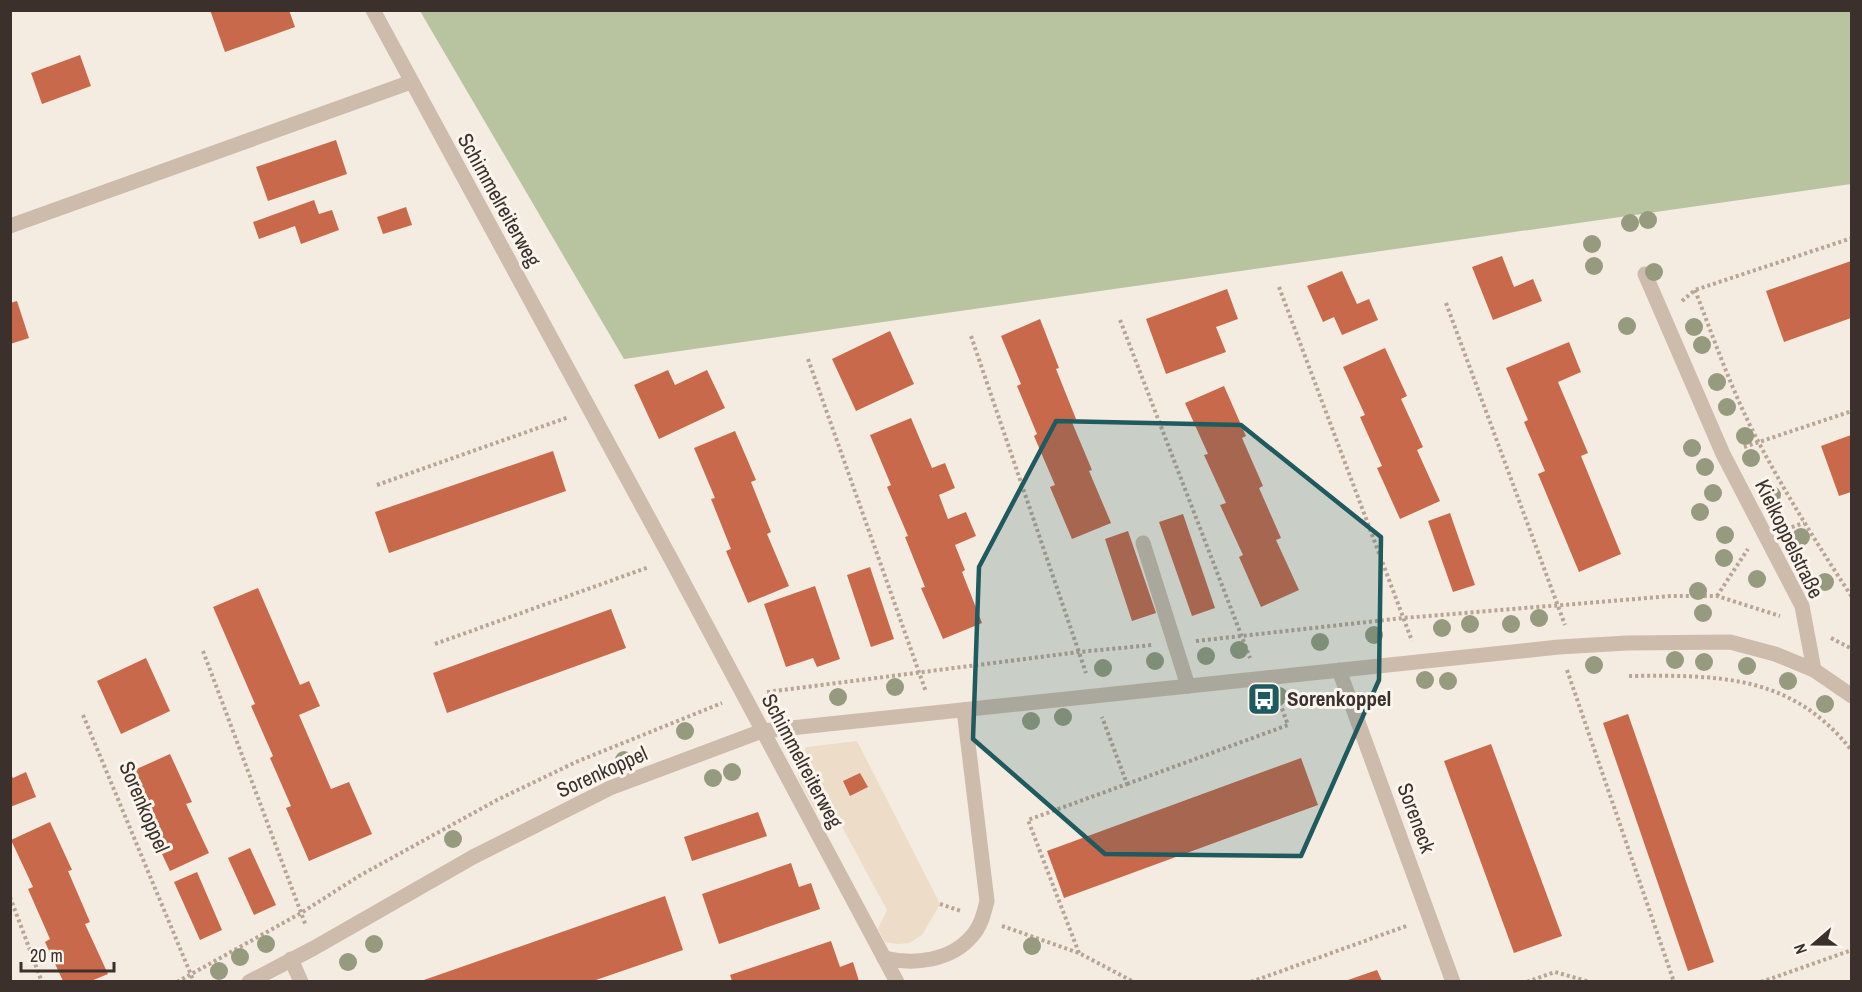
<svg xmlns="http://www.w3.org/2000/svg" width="1862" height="992" viewBox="0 0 1862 992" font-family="'Archivo Narrow',sans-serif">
  <rect width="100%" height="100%" fill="#f4ebe1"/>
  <path fill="#b8c4a0" d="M420,11H1851V184L624,359Z"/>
  <path fill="#ecdcc8" d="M857,741L940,904L922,935L909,943L898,944L885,942L878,929L887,910L833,810H815L798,778V759L807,747Z"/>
  <g fill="#c8694b">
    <path d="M210,10H289L295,27L225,52Z"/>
    <path d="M80,55L91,86L42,104L31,73Z"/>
    <path d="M336,140L347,174L268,201L256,167Z"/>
    <path d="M314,200L319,214L332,210L339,230L301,244L295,226L259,239L253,222Z"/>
    <path d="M406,207L412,225L383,234L377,217Z"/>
    <path d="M1502,256L1514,287L1533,279L1542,301L1493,320L1472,267Z"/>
    <path d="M1851,261V318L1784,342L1766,291Z"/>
    <path d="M1342,271L1357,304L1369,299L1378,320L1342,335L1334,317L1323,322L1307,286Z"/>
    <path d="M1227,289L1238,319L1216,327L1226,352L1166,374L1146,319Z"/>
    <path d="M17,301L29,338L10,344V303Z"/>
    <path d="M1040,319L1059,368L1056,369L1076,419L1071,420L1092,470L1089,471L1111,523L1072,539L1050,487L1055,485L1034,436L1037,434L1017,386L1021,384L1001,336Z"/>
    <path d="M890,331L914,384L856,411L832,359Z"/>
    <path d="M1569,342L1581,372L1558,382L1588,453L1581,456L1621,554L1579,572L1538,474L1545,471L1524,422L1528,420L1506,368Z"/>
    <path d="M1385,348L1407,396L1401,399L1423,447L1417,450L1440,501L1400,519L1377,468L1382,466L1360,417L1365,415L1343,367Z"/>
    <path d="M668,370L675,385L707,370L725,408L659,439L634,385Z"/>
    <path d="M1224,386L1246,436L1242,438L1263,486L1259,488L1281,538L1276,540L1299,590L1261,607L1239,557L1243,555L1220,505L1226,503L1204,455L1208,454L1185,403Z"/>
    <path d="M911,418L932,468L945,463L955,488L939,495L948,519L966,512L976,536L955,545L965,570L962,572L982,623L943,639L921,588L925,587L905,537L908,536L887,487L891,485L870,435Z"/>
    <path d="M735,431L756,480L751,482L771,532L767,534L789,586L748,603L726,551L731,549L711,499L715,498L694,448Z"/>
    <path d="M1851,435V492L1839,496L1821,446Z"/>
    <path d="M553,451L566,491L389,553L375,512Z"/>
    <path d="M1450,513L1475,585L1453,592L1428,521Z"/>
    <path d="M1183,514L1215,608L1192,616L1159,522Z"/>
    <path d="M1128,531L1156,613L1132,621L1105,539Z"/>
    <path d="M870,567L894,639L871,647L847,575Z"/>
    <path d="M815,586L840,659L817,667L813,658L786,667L764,604Z"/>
    <path d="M258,588L300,685L309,681L320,706L299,715L331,789L349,782L372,834L309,861L286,808L291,806L270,758L273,756L251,706L255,704L213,607Z"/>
    <path d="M611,609L626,648L447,713L433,673Z"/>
    <path d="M146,658L170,711L121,734L97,681Z"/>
    <path d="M1628,714L1714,962L1688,971L1603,723Z"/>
    <path d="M1491,744L1562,936L1514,953L1444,761Z"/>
    <path d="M170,754L192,802L186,804L209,853L170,871L147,822L152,820L130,772Z"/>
    <path d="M1301,758L1318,805L1064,898L1047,851Z"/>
    <path d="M26,772L36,797L10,807V773L13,778Z"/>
    <path d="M860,773L868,787L850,796L843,781Z"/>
    <path d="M758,812L767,836L692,861L684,837Z"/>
    <path d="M50,822L72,870L68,871L90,922L85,924L108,974L91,981H63L45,942L50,939L28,889L33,887L11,840Z"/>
    <path d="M250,848L276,905L254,915L228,858Z"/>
    <path d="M791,863L799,887L811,883L820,909L719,944L702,894Z"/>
    <path d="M197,872L222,930L200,940L174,882Z"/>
    <path d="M665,896L683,950L593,981H421Z"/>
    <path d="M831,941L840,967L853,962L859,981H732L730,975Z"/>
    <path d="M1377,970L1382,981H1345Z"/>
  </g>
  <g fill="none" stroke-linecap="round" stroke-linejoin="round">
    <g stroke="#b9a596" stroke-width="4" stroke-dasharray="3 3" stroke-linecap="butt">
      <path d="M1279,287L1412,641"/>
      <path d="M1695,290C1715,342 1733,394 1759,443C1787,496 1819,547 1852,597"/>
      <path d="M1682,301L1695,290L1852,238"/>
      <path d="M1446,303L1565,625"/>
      <path d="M1120,320L1250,658"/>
      <path d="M971,336L1086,673"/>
      <path d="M808,359L926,692"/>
      <path d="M1744,447L1852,411"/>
      <path d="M377,485L569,417"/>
      <path d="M1786,529L1804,523"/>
      <path d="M1717,596L1748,549"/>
      <path d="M1831,638L1852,649"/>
      <path d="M1196,641L1403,618L1672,596H1717L1780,616"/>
      <path d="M435,644L649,567"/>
      <path d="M203,651L306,926"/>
      <path d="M1567,670L1674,982"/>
      <path d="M1629,676C1718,675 1792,674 1852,751"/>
      <path d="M767,692L1079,652L1152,645"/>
      <path d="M83,715L194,982"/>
      <path d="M1127,784L1288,725L1278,698"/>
      <path d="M10,897L42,982"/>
      <path d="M940,904L961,911"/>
      <path d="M1002,926L1079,953L1134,982"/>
      <path d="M1079,953L1028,820L1127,784L1102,717"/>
      <path d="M177,982L301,913L359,876L497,800L576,762L722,703"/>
      <path d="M1251,982L1409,925"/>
      <path d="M1527,982L1555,972L1590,982"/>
      <path d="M1761,982L1852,950"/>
    </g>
    <g stroke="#cdbbac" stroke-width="15">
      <path d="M10,226L411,82"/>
      <path d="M1143,543L1188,686"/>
      <path d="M884,958C914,965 951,961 972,936C981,926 984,913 987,901L964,710"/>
    </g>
    <g stroke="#cdbbac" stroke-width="15">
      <path d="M373,10L671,559L897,982"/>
      <path d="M1645,274L1723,454L1802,606L1814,670"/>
      <path d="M1339,670L1453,982"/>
      <path d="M291,959L301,982"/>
    </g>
    <path stroke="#cdbbac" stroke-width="15" d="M249,982L314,948L473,857L610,788L762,731L1559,647L1627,643L1730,642L1775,654L1814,670L1852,696"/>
  </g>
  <g fill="#969b7f">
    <circle cx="1648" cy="220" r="9"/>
    <circle cx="1630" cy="223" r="9"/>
    <circle cx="1592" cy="244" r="9"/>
    <circle cx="1594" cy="266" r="9"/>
    <circle cx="1654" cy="272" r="9"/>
    <circle cx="1627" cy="326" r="9"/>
    <circle cx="1694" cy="327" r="9"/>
    <circle cx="1702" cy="345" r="9"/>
    <circle cx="1717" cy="382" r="9"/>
    <circle cx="1727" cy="407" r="9"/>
    <circle cx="1745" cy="436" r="9"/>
    <circle cx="1692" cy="448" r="9"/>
    <circle cx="1751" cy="458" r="9"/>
    <circle cx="1705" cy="467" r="9"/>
    <circle cx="1713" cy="493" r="9"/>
    <circle cx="1772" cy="495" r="9"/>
    <circle cx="1700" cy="512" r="9"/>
    <circle cx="1725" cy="535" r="9"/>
    <circle cx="1801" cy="537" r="9"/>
    <circle cx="1724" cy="558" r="9"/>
    <circle cx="1757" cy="579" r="9"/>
    <circle cx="1825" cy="582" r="9"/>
    <circle cx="1698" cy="591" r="9"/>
    <circle cx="1703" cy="613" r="9"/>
    <circle cx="1539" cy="618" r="9"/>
    <circle cx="1470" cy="624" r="9"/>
    <circle cx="1511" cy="624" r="9"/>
    <circle cx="1442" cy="628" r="9"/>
    <circle cx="1374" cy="635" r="9"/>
    <circle cx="1320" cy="642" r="9"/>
    <circle cx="1239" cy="650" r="9"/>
    <circle cx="1206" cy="656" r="9"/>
    <circle cx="1675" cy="660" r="9"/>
    <circle cx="1155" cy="661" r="9"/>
    <circle cx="1704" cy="662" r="9"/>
    <circle cx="1594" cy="665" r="9"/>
    <circle cx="1747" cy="666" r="9"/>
    <circle cx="1103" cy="668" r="9"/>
    <circle cx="1425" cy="680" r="9"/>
    <circle cx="1448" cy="681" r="9"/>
    <circle cx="1788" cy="681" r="9"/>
    <circle cx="895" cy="687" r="9"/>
    <circle cx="1279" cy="696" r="9"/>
    <circle cx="838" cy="697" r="9"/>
    <circle cx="1825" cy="704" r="9"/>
    <circle cx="1063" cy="717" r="9"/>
    <circle cx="1031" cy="721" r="9"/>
    <circle cx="685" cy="731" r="9"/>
    <circle cx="624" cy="760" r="9"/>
    <circle cx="732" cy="772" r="9"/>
    <circle cx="713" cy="778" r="9"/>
    <circle cx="453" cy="839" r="9"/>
    <circle cx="266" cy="944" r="9"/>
    <circle cx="374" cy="944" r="9"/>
    <circle cx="1032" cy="946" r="9"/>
    <circle cx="240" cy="957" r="9"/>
    <circle cx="348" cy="962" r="9"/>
    <circle cx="219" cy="971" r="9"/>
  </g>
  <path fill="#1f5a5e" fill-opacity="0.2" stroke="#1f5a5e" stroke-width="4.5" stroke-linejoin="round" d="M1056,421L1241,425L1381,537L1379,680L1301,856L1105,854L973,739L979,567Z"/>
  <defs>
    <g id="bus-square" transform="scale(1.725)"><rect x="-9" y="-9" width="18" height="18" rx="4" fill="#1f5a5e" stroke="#fbf5ee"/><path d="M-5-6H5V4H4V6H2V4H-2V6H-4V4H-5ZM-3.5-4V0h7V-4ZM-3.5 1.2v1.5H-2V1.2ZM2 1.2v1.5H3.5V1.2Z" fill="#fff"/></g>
  </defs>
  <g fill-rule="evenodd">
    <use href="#bus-square" x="1264" y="699"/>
  </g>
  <g text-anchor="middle" stroke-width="6" stroke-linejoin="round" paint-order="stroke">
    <g font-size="21" fill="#3b302b" stroke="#fbf5ee">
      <text transform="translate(499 200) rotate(61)" y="7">Schimmelreiterweg</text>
      <text transform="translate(1789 539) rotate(64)" y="7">Kielkoppelstraße</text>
      <text transform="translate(802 761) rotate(62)" y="7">Schimmelreiterweg</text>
      <text transform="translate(602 772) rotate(-24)" y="7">Sorenkoppel</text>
      <text transform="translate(144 807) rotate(67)" y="7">Sorenkoppel</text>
      <text transform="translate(1416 818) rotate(70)" y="7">Soreneck</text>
    </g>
    <g font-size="21" font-weight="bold" fill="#3b302b" stroke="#fbf5ee" text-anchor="start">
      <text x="1287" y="706">Sorenkoppel</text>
    </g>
  </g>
  <rect width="1862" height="992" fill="none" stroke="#3b302b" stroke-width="24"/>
  <g transform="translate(1814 944) rotate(250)" stroke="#fbf5ee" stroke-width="4.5" paint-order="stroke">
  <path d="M0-4.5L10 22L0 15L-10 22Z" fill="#3b302b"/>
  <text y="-9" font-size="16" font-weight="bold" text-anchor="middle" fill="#3b302b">N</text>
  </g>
  <path d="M21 962v9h93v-9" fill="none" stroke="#3b302b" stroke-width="3"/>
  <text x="30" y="962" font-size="18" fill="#3b302b" stroke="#fbf5ee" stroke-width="4.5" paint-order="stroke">20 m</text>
</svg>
